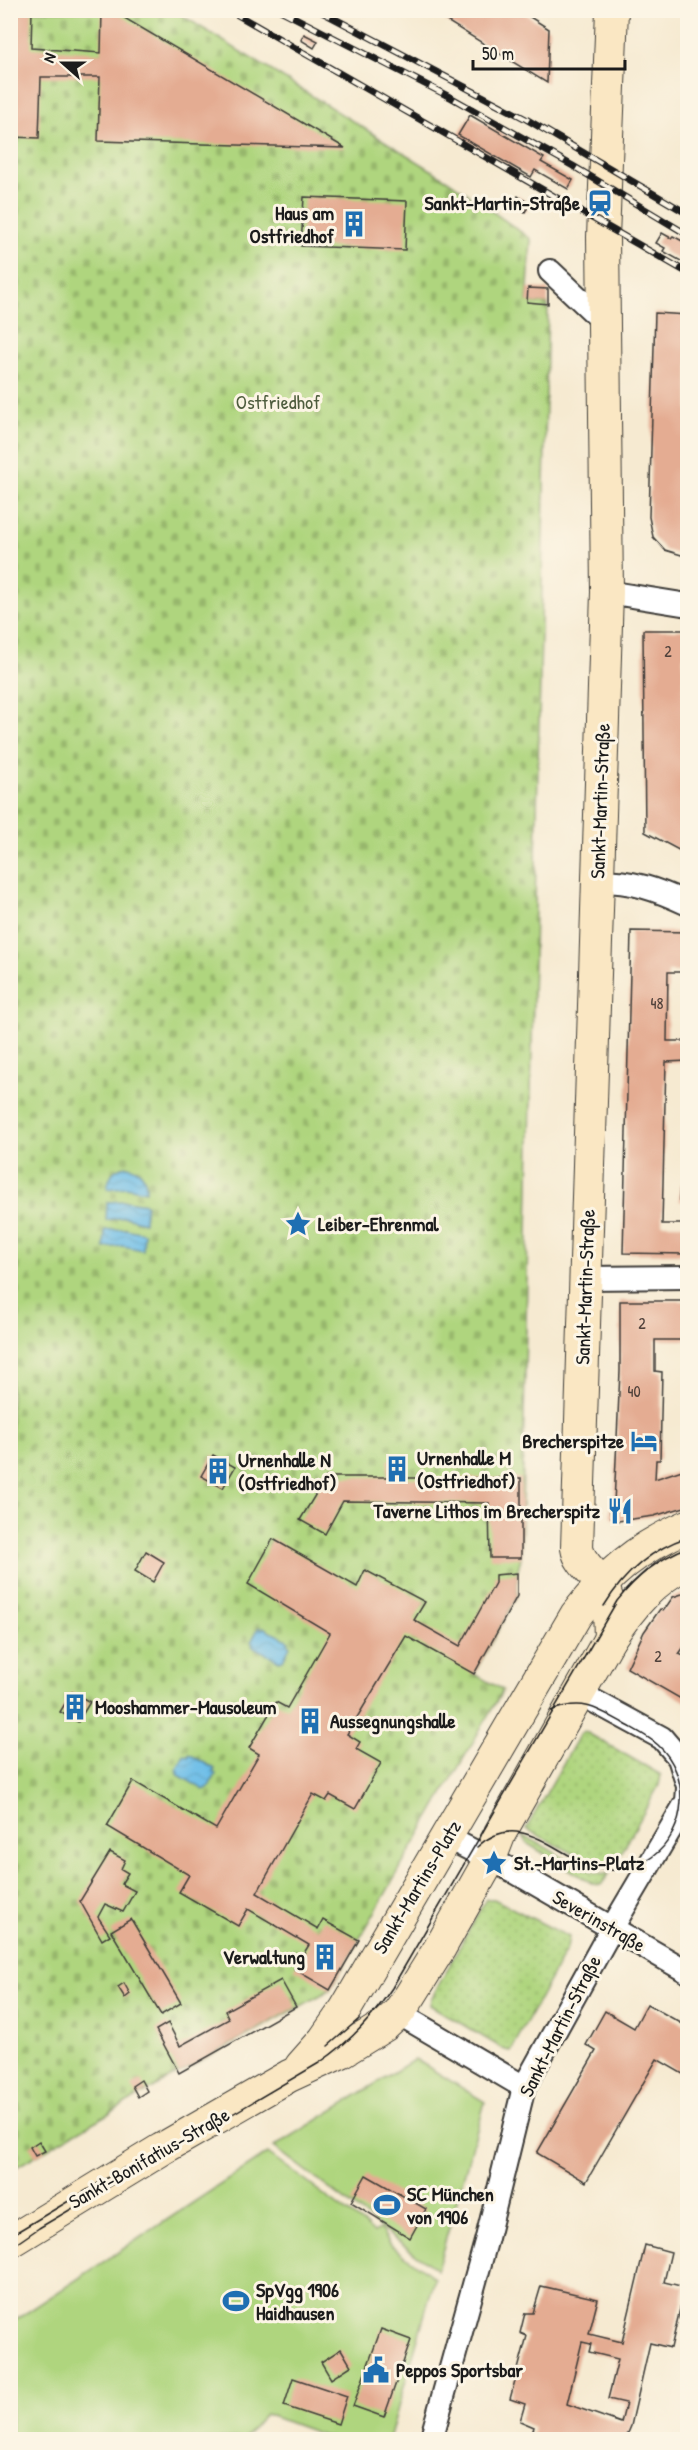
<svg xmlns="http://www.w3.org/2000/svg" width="698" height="2450" viewBox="0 0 698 2450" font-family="'Patrick Hand',sans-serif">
  <defs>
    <pattern id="grass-dots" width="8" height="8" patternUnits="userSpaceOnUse" patternTransform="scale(1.5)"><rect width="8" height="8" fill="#afd57e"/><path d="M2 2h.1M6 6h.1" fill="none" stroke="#96b66c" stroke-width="1.8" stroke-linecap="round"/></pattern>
    <pattern id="cemetery-stones" width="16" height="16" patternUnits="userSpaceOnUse" patternTransform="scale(1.5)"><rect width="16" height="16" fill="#afd57e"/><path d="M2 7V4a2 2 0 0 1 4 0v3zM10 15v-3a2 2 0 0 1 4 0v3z" fill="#96b66c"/></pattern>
    <pattern id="water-waves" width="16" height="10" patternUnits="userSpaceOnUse" patternTransform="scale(1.5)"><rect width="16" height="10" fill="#6dbee8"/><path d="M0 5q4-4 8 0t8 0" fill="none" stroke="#5ea3c6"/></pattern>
  </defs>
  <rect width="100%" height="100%" fill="#fcf5e5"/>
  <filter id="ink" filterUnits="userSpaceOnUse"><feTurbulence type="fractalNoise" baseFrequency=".0167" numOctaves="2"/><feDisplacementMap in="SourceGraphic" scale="12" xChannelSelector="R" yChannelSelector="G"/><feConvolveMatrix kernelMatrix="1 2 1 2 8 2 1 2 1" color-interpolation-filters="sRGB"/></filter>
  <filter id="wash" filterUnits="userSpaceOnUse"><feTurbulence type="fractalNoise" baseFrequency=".008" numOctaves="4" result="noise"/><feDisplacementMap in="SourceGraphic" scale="24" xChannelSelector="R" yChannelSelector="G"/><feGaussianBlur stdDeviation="1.35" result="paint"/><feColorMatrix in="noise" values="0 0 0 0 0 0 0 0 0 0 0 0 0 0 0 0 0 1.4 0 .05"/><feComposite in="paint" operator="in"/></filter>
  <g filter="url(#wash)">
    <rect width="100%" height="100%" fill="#f6ead1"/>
    <g fill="url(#grass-dots)" stroke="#66784d" stroke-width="1.5">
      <path d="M584,1731L661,1775L659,1785L614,1866H600L590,1862L526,1829L580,1734Z"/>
      <path d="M523,1836C552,1846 577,1874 609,1874L601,1885L593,1884L528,1844Z"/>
      <path d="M486,1899H494L569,1937L567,1948L511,2051L505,2050L430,2005L431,1999Z"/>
    </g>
    <path fill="url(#cemetery-stones)" stroke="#66784d" stroke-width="1.5" d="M11,11H175L449,181L531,239L527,302L548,304L521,1558L517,1573V1596L474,1674L503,1690L330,1990L179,2073L11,2170Z"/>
    <g fill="#afd57e" stroke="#66784d" stroke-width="1.5">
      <path d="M415,2059L485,2102L437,2270L274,2147Z"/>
      <path d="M268,2153L374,2232L380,2229L392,2246L435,2278L389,2439H334L265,2414L244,2439L11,2440V2323Z"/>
    </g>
    <g fill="url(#water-waves)" stroke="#446d82" stroke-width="1.5">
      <path d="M128,1166C141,1169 147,1177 146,1191L126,1187L107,1189C109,1175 114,1167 128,1166Z"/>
      <path d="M126,1201L146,1204L144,1222L125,1217L106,1220L107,1202Z"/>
      <path d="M125,1229L144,1233L143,1250L123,1246L104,1248L105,1230Z"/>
      <path d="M259,1627L262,1629L263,1627L289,1641L288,1644L290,1646L283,1660L279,1661L252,1646L253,1643L251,1642Z"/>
      <path d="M189,1754L215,1769L213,1772L216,1774L208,1788L204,1790L177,1774L179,1771L176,1770L184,1755L188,1757Z"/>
    </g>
    <g id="blocks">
      <g fill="#e4ac92" fill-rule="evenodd">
        <path d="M10,10H32L31,48L101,53L102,10H111L345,148L98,141L100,77H41L39,138L10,137Z"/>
        <path d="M429,10H519L549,29L547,83Z"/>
        <path d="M304,34L318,41L314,48L301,40Z"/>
        <path d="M686,67H688V121L684,120Z"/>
        <path d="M470,115L544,158L541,162L573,180L568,189L535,170L531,177L458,135Z"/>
        <path d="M518,196L530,204L525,212L512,204Z"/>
        <path d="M304,197L407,201L405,250L301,246Z"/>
        <path d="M662,233L671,238L673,236L688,244V265L663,251L665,248L656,243Z"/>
        <path d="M528,288L548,289V304L527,302Z"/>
        <path d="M655,313L688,315V557L665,550L653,537L649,517Z"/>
        <path d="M643,630H688V657L683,656L684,777L688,798V855L645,832Z"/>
        <path d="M631,931L688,932V972H668L667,1041H688V1061L666,1062L662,1224H688V1254L623,1253Z"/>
        <path d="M680,1183L688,1184V1202L679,1201Z"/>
        <path d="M620,1301H688V1340H655V1371L662,1372L660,1460H656L655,1479L688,1468V1506L654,1516L618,1521L611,1517L610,1510L614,1504L620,1371Z"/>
        <path d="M213,1455L235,1467L223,1488L201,1476Z"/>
        <path d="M388,1460L406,1461V1478H521V1558H490L489,1503L343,1501L325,1534L300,1520L326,1477H388Z"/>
        <path d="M273,1539L357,1587L365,1570L425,1602L414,1620L460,1646L495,1583V1575L517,1573V1596L474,1674L406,1636L347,1734L360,1742L356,1749L381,1763L355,1809L330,1795L326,1801L313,1794L257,1893L318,1929L323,1920L359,1940L330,1990L294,1969L309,1945L248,1909L238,1926L179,1892L189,1875L107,1826L133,1781L216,1829L259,1754L249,1748L276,1702L287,1708L330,1633L248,1584Z"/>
        <path d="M146,1551L164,1562L153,1582L135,1571Z"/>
        <path d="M688,1592V1641L679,1654L688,1658V1703L627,1668L644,1632L660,1609L664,1610L673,1597Z"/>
        <path d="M72,1692L90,1702L78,1722L60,1712Z"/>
        <path d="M110,1852L125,1860L121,1869L128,1873L121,1884L135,1891L123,1912L105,1904L98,1917L110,1935L102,1940L80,1901Z"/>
        <path d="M131,1919L181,2003L161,2015L111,1931Z"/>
        <path d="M281,1980L296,2007L179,2073L156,2030L168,2023L180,2046L229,2019L225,2011Z"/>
        <path d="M124,1983L130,1994L125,1998L118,1987Z"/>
        <path d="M647,2004L688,2027V2077L657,2059L586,2182L537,2153L596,2051L586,2045L605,2011L634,2028Z"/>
        <path d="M141,2080L147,2091L138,2097L132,2086Z"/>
        <path d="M39,2141L45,2151L35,2156L30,2147Z"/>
        <path d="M366,2175L426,2209L410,2238L351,2202Z"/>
        <path d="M645,2245L671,2252L664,2282L685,2287L671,2348L650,2343L631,2426L625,2440H530L534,2427L520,2421L525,2404L510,2399L527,2336L520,2333L525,2313H533L541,2286L598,2299L589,2334L622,2342ZM582,2342L591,2344L589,2352L618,2359L608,2399L626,2403L621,2423L567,2404Z"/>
        <path d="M381,2329L411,2340L384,2417L353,2406Z"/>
        <path d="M341,2349L351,2366L331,2379L321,2362Z"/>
        <path d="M293,2378L347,2396L338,2424L284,2406Z"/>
      </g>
    </g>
  </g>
  <g filter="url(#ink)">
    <use href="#blocks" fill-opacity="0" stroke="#3d3b37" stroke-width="1.5"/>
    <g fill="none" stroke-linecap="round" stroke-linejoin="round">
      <g stroke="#3d3b37" stroke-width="26">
        <g id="street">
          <path d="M550,271L603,321"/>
          <path d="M607,592L688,605"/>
          <path d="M598,881C633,881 656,889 688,904"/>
          <path d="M585,1278L688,1277"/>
          <path d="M579,1693L662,1738L679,1758L688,1786"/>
          <path d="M446,1837L515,1872L688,1972"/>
          <path d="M398,2013L524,2087"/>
          <path d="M431,2440L487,2238L524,2087L612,1928L687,1801L688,1788"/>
        </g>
      </g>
      <g stroke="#3d3b37" stroke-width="34">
        <g id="secondary">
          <path d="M610,1638C609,1620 611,1598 600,1582C592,1571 579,1562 577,1548L607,592L603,237L612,10"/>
          <path d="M301,2066L324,2040L345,2010L576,1615C609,1572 637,1548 688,1526"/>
          <path d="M10,2242L162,2149L289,2076L341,2052L385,2025L398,2013L410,1996L441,1946L490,1859L500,1833L610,1638C631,1606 653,1580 688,1562"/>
        </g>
      </g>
      <use href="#street" stroke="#fff" stroke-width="22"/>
      <use href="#secondary" stroke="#fae7c3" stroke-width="32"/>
      <g stroke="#1c1c1c" stroke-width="1.5">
        <path d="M604,1606C624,1573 651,1549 688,1537"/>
        <path d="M477,1847C538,1792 581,1908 652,1857C688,1831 691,1775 658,1745C648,1736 635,1730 623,1723C597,1708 582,1698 551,1711"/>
        <path d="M328,2046L359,2019"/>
        <path d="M10,2236L124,2168"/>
        <path d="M10,2248L39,2228L319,2063C350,2042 372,2019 392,1988L617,1601C637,1576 658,1559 688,1547"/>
      </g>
      <g stroke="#1c1c1c" stroke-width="7">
        <g id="rail">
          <path d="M229,10L688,273"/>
          <path d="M280,10L452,98L573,166L688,235"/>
          <path d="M318,10L526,119L688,214"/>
        </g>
      </g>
      <use href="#rail" stroke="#fcf5e5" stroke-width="4.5" stroke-dasharray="14" stroke-linecap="butt"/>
    </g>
  </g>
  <defs>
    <g id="station-bare" transform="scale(2.07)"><path d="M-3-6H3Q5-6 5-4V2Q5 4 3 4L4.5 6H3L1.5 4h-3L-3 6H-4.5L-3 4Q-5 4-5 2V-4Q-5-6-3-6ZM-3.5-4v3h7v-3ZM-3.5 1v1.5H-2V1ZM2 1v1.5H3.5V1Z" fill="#1f6fb2" stroke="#fcf5e5" stroke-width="2.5" paint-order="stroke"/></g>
    <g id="building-bare" transform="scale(2.07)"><path d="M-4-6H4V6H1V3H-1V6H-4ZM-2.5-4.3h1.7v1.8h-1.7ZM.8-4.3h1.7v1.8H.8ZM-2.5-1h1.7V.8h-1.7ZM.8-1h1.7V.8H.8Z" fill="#1f6fb2" stroke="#fcf5e5" stroke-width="2.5" paint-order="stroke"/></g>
    <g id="sight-bare" transform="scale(2.07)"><path d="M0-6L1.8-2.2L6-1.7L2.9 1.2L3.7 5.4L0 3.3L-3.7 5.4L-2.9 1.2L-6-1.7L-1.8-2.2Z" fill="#1f6fb2" stroke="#fcf5e5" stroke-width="2.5" paint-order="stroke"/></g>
    <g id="hotel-bare" transform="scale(2.07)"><path d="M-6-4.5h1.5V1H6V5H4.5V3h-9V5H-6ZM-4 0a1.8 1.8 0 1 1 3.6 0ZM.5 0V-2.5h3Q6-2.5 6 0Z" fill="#1f6fb2" stroke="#fcf5e5" stroke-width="2.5" paint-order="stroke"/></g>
    <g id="restaurant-bare" transform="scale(2.07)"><path d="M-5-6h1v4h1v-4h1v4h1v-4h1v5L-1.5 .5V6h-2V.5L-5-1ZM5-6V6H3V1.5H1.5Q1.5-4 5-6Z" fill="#1f6fb2" stroke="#fcf5e5" stroke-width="2.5" paint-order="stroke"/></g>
    <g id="stadium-bare" transform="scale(2.07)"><path d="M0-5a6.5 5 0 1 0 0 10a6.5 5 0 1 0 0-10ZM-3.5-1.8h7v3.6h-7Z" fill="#1f6fb2" stroke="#fcf5e5" stroke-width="2.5" paint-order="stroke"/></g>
    <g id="civic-bare" transform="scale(2.07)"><path d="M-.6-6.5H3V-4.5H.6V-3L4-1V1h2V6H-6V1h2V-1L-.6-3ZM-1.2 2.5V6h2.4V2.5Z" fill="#1f6fb2" stroke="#fcf5e5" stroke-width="2.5" paint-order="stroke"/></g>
  </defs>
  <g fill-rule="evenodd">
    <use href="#station-bare" x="600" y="203"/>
    <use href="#building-bare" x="354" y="224"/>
    <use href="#sight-bare" x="298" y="1224"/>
    <use href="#hotel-bare" x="644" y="1441"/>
    <use href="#building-bare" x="397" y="1469"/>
    <use href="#building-bare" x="218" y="1471"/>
    <use href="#restaurant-bare" x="620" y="1511"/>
    <use href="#building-bare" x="75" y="1707"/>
    <use href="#building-bare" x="310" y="1721"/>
    <use href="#sight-bare" x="494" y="1863"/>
    <use href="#building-bare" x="325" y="1957"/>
    <use href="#stadium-bare" x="387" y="2205"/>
    <use href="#stadium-bare" x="236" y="2301"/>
    <use href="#civic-bare" x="376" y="2370"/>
  </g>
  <g text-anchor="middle" stroke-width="6" stroke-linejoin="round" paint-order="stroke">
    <g font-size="16" fill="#4e403a">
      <text x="668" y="657">2</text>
      <text x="657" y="1009">48</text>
      <text x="642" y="1329">2</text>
      <text x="634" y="1397">40</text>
      <text x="658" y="1662">2</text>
    </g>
    <g font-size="20" font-weight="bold" fill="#1c1c1c" stroke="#fcf5e5" text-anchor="start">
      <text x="580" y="210" text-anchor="end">Sankt-Martin-Straße</text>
      <text x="334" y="220" text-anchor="end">Haus am<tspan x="334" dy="23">Ostfriedhof</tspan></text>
      <text x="318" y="1231">Leiber-Ehrenmal</text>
      <text x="624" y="1448" text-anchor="end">Brecherspitze</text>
      <text x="417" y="1465">Urnenhalle M<tspan x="417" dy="23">(Ostfriedhof)</tspan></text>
      <text x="238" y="1467">Urnenhalle N<tspan x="238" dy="23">(Ostfriedhof)</tspan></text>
      <text x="600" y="1518" text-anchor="end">Taverne Lithos im Brecherspitz</text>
      <text x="95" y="1714">Mooshammer-Mausoleum</text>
      <text x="330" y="1728">Aussegnungshalle</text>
      <text x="514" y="1870">St.-Martins-Platz</text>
      <text x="305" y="1964" text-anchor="end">Verwaltung</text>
      <text x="407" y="2201">SC München<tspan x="407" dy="23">von 1906</tspan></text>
      <text x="256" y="2297">SpVgg 1906<tspan x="256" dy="23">Haidhausen</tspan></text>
      <text x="396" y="2377">Peppos Sportsbar</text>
    </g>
    <g font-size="20" fill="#4f5d3e" stroke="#fcf5e5">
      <text x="278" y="409">Ostfriedhof</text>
    </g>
    <g font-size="20" fill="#1c1c1c" stroke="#fcf5e5">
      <text transform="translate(600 801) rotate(-88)" y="7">Sankt-Martin-Straße</text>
      <text transform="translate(585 1287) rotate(-88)" y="7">Sankt-Martin-Straße</text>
      <text transform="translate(417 1887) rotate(-59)" y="7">Sankt-Martins-Platz</text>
      <text transform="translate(599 1921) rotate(30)" y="7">Severinstraße</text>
      <text transform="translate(560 2026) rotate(-63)" y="7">Sankt-Martin-Straße</text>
      <text transform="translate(149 2158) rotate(-30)" y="7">Sankt-Bonifatius-Straße</text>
    </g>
  </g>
  <rect width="698" height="2450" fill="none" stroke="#fcf5e5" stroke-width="36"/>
  <g transform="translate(63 63) rotate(291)" stroke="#fcf5e5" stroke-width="4.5" paint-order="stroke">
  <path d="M0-4.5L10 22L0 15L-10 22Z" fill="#1c1c1c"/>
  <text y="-9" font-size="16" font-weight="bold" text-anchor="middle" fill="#1c1c1c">N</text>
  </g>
  <path d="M473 60v9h152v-9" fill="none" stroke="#1c1c1c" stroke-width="3"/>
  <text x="482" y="60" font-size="18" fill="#1c1c1c" stroke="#fcf5e5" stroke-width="4.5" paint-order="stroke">50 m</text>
</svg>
